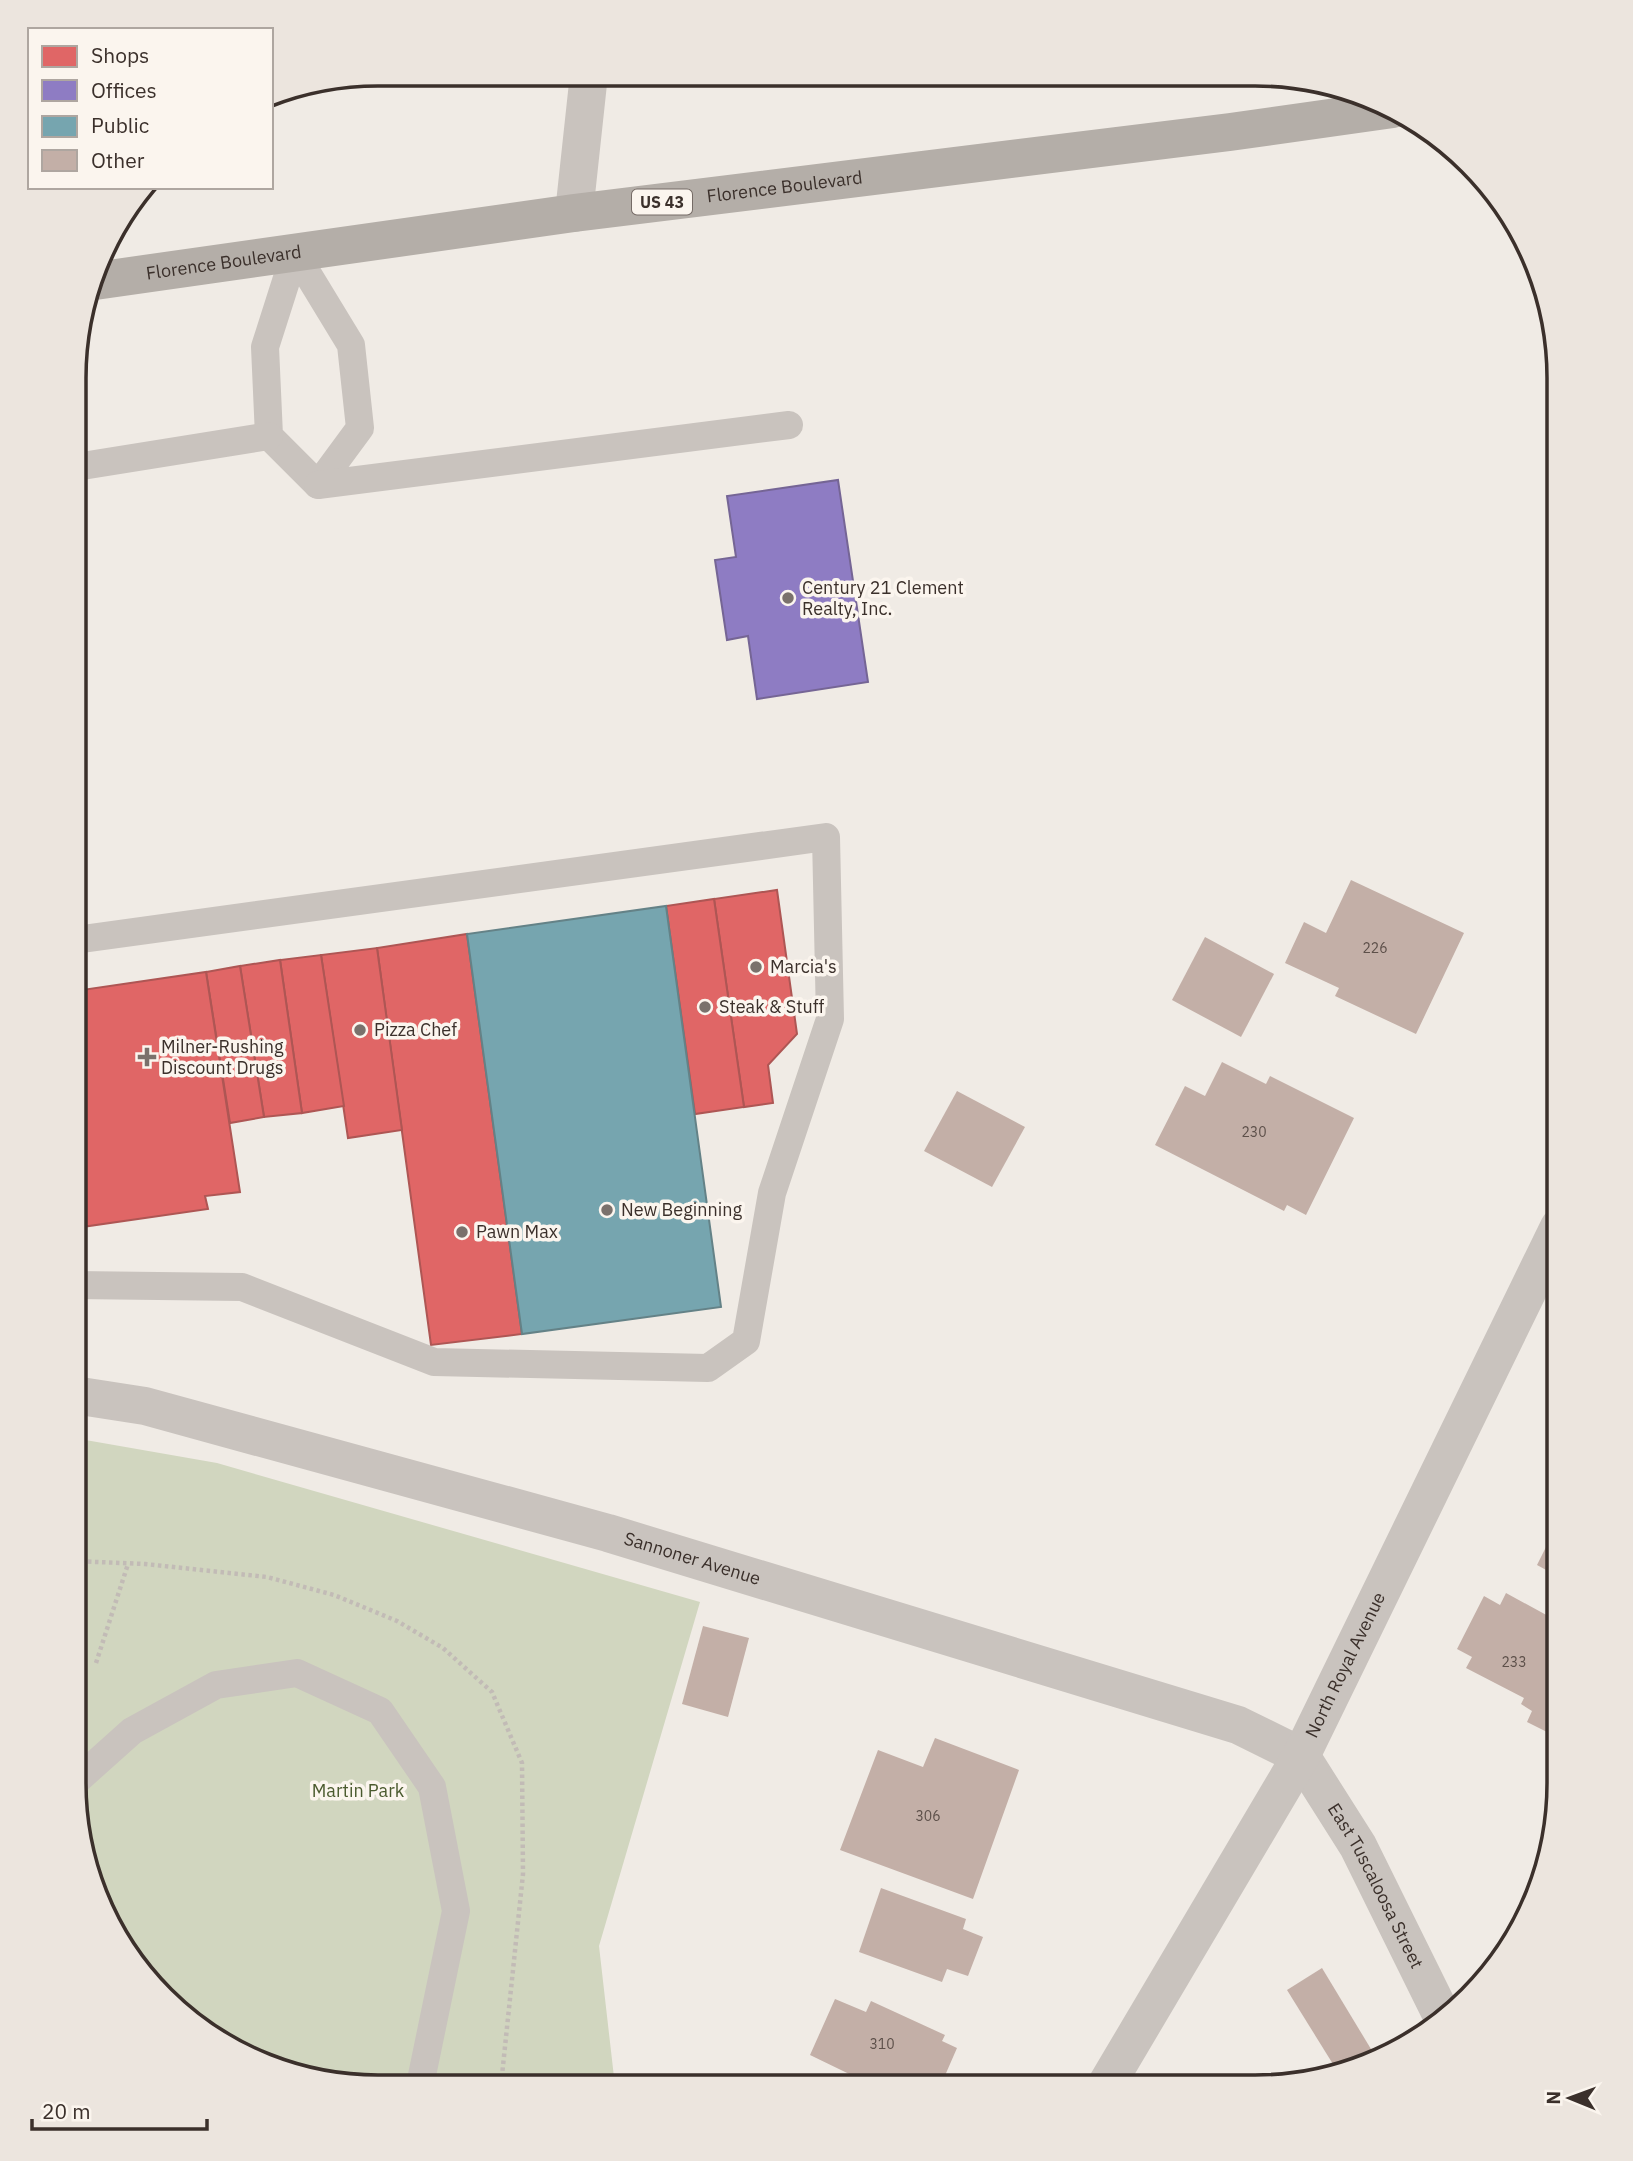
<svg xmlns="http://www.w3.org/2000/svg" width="1633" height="2161" viewBox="0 0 1633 2161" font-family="'IBM Plex Sans',sans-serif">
  <rect width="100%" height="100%" fill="#f0ebe5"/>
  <path fill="#d1d6bf" d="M74,1438L217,1463L700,1602L599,1946L615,2086L339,2085L209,2036L149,1984L105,1918L74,1783Z"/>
  <g fill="#e06666" stroke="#ae5654" stroke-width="2">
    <path d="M777,890L797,1034L768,1065L773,1103L744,1107L714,899Z"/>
    <path d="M714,899L744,1107L695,1114L666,906Z"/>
    <path d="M467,934L522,1334L431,1345L377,948Z"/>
    <path d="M377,948L402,1130L348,1138L321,955Z"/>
    <path d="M321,955L344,1106L302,1113L280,960Z"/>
    <path d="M280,960L302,1113L264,1117L240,966Z"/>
    <path d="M240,966L264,1117L230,1123L206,972Z"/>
    <path d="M206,972L240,1192L205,1196L208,1209L75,1228V991Z"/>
  </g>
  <path fill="#8e7cc3" stroke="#756595" stroke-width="2" d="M838,480L868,682L757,699L748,636L727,640L715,560L736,557L727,496Z"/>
  <path fill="#76a5af" stroke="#648287" stroke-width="2" d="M666,906L721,1307L522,1334L467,934Z"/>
  <g fill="#c3afa7">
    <path d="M1351,880L1464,933L1416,1034L1335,996L1339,988L1285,963L1304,922L1326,933Z"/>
    <path d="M1205,937L1274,974L1241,1037L1172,1000Z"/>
    <path d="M1222,1062L1266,1084L1270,1076L1354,1118L1306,1215L1287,1205L1284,1211L1155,1145L1185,1086L1205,1096Z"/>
    <path d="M957,1091L1025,1127L992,1187L924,1151Z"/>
    <path d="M1559,1521V1577L1537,1565Z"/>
    <path d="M1506,1593L1550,1617L1553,1610L1559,1613V1738L1527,1722L1532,1711L1521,1704L1524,1698L1466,1668L1472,1657L1457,1649L1484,1596L1500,1605Z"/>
    <path d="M703,1626L749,1638L728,1717L682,1704Z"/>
    <path d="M935,1738L1019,1770L973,1899L840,1850L878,1750L923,1767Z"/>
    <path d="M881,1888L966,1919L963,1929L983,1937L968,1976L947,1969L942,1982L859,1952Z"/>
    <path d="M1322,1968L1377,2059L1336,2069L1287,1990Z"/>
    <path d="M835,1999L866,2012L871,2001L945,2035L942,2041L957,2048L940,2087L874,2086L810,2055Z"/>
  </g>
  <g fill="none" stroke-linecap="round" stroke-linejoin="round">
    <g stroke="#c2bbb6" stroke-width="4.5" stroke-dasharray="3.5 3.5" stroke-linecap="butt">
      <path d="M74,1561L145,1564L267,1577L334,1595L397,1621L443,1648L492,1692L522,1763L523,1874L501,2085"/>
      <path d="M96,1663L128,1564"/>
    </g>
    <g stroke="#c9c3be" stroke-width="28">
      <path d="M295,253L351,345L360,428L318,485L269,436L265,347Z"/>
      <path d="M76,467L269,436"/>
      <path d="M318,485L789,425"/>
      <path d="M74,1285L242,1287L434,1362L708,1368L746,1341L772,1193L830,1019L826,837L75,940"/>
      <path d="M74,1783L132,1731L216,1685L297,1673L380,1711L432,1787L456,1911L420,2085"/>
    </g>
    <g stroke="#c9c3be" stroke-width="38">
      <path d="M574,213L589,74"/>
      <path id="s1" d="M74,1395L145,1406L608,1533L1238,1725L1301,1756"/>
    </g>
    <g stroke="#c9c3be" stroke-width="38">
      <path id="s2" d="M1301,1756L1358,1846L1444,2020"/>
      <path id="s3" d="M1105,2087L1301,1756L1559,1227"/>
    </g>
    <path stroke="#b4aea8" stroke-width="38" id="s4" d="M95,281L574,213L1230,132L1393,109"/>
  </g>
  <g fill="#7a716c" stroke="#fbf5ee" stroke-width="2.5">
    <circle cx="788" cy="598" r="7"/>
    <circle cx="756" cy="967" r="7"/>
    <circle cx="705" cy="1007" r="7"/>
    <circle cx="360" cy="1030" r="7"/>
    <path d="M143.5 1046.5h7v7h7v7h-7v7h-7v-7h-7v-7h7z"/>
    <circle cx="607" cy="1210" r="7"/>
    <circle cx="462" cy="1232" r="7"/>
  </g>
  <g text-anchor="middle" stroke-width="7" stroke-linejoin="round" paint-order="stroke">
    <g font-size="14" fill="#5d504a">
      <text x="1375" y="953">226</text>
      <text x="1254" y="1137">230</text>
      <text x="1514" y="1667">233</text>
      <text x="928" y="1821">306</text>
      <text x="882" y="2049">310</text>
    </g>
    <rect fill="#fbf5ee" stroke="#756b66" stroke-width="2" x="632" y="189.5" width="60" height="25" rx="5"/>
    <g font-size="16" font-weight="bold" fill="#3b302b">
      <text x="662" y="208">US 43</text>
    </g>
    <g font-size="18" fill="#3b302b" stroke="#fbf5ee">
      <text dy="6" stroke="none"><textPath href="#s4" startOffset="696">Florence Boulevard</textPath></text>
      <text dy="6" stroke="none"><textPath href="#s4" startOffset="130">Florence Boulevard</textPath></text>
      <text dy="6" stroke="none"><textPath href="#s1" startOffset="640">Sannoner Avenue</textPath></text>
      <text dy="6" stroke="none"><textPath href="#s3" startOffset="486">North Royal Avenue</textPath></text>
      <text dy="6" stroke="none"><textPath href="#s2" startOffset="150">East Tuscaloosa Street</textPath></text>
    </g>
    <g font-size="18" fill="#3b302b" stroke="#fbf5ee" text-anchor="start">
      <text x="802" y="594">Century 21 Clement<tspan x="802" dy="21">Realty, Inc.</tspan></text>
      <text x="770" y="973">Marcia's</text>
      <text x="719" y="1013">Steak &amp; Stuff</text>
      <text x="374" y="1036">Pizza Chef</text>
      <text x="161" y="1053">Milner-Rushing<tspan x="161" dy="21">Discount Drugs</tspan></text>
      <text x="621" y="1216">New Beginning</text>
      <text x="476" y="1238">Pawn Max</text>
    </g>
    <g font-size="18" fill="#4a5a2e" stroke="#fbf5ee">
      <text x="358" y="1797">Martin Park</text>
    </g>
  </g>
  <path d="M0 0H1633V2161H0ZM378 86H1255A292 292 0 0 1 1547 378V1783A292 292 0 0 1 1255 2075H378A292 292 0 0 1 86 1783V378A292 292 0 0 1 378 86Z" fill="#ece5de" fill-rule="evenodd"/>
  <path fill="none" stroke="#3b302b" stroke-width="3.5" d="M378 86H1255A292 292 0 0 1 1547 378V1783A292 292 0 0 1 1255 2075H378A292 292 0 0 1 86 1783V378A292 292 0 0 1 378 86Z"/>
  <rect x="28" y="28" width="245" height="161" fill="#fbf5ee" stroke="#aea6a0" stroke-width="2"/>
  <rect x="42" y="46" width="35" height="21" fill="#e06666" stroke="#aea6a0" stroke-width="2"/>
  <text x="91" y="63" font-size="21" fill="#3b302b">Shops</text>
  <rect x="42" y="80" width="35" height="21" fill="#8e7cc3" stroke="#aea6a0" stroke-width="2"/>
  <text x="91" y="98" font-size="21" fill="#3b302b">Offices</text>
  <rect x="42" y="116" width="35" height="21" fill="#76a5af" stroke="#aea6a0" stroke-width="2"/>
  <text x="91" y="133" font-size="21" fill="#3b302b">Public</text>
  <rect x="42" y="150" width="35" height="21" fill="#c3afa7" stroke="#aea6a0" stroke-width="2"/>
  <text x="91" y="168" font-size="21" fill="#3b302b">Other</text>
  <g transform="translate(1570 2098) rotate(271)" stroke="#fbf5ee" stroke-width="5" paint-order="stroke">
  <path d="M0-5L12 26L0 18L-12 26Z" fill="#3b302b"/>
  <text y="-10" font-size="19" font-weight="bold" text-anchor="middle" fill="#3b302b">N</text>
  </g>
  <path d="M32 2119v10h175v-10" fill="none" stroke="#3b302b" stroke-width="3.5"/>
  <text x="42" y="2119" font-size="21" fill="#3b302b" stroke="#fbf5ee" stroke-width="5" paint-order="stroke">20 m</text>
</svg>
